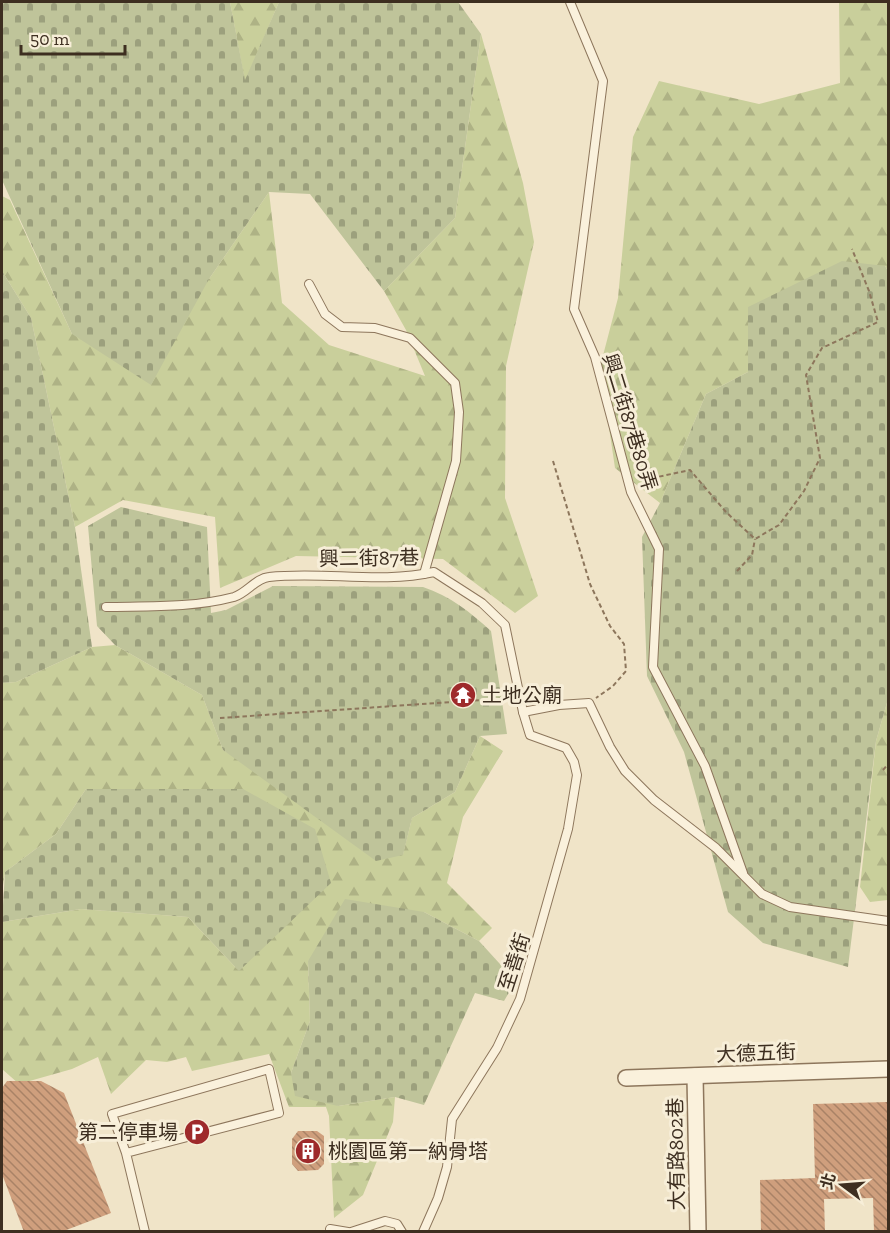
<svg xmlns="http://www.w3.org/2000/svg" width="890" height="1233" viewBox="0 0 890 1233" font-family="'Zilla Slab','Noto Sans TC',serif">
  <defs>
    <pattern id="forest-firs" width="22" height="20" patternUnits="userSpaceOnUse" patternTransform="scale(1.5)"><rect width="22" height="20" fill="#c9cf9b"/><path d="M5 1l3.5 6h-7zM16 11l3.5 6h-7z" fill="#aeb285"/></pattern>
    <pattern id="cemetery-stones" width="16" height="16" patternUnits="userSpaceOnUse" patternTransform="scale(1.5)"><rect width="16" height="16" fill="#bfc49a"/><path d="M2 7V4a2 2 0 0 1 4 0v3zM10 15v-3a2 2 0 0 1 4 0v3z" fill="#9ca07d"/></pattern>
    <pattern id="building-back-hatch" width="6" height="6" patternUnits="userSpaceOnUse" patternTransform="scale(1.5)"><rect width="6" height="6" fill="#cf9f7d"/><path d="M-1 5l2 2M0 0l6 6M5-1l2 2" fill="none" stroke="#a98266"/></pattern>
  </defs>
  <rect width="100%" height="100%" fill="#f0e4c8"/>
  <g fill="url(#forest-firs)">
    <path d="M230,2H279L245,82Z"/>
    <path d="M839,2H888V271L885,266L748,372L706,394L660,503L615,468L600,367L618,298L633,137L659,81L759,104L840,83Z"/>
    <path d="M481,34L523,183L534,242L506,366L505,498L538,596L515,613L443,559L296,556L220,588L215,517L123,500L75,527L31,318L2,271V196L10,200L72,334L209,279L269,192L282,303L329,345L425,376L406,330L384,291L455,218Z"/>
    <path d="M115,645L202,695L223,750L403,854L412,818L455,792L480,736L503,751L463,817L447,883L492,928L479,941L424,912L308,961L310,1021L291,1073L338,1106L395,1097L393,1122L363,1195L334,1218L329,1116L326,1107H289L269,1054L192,1071L186,1057L167,1062L146,1060L111,1094L98,1057L72,1069L19,1084L2,1069V922L81,909L188,917L239,971L86,789L56,834L5,872L2,892V683L16,682L92,647Z"/>
    <path d="M888,699V900L870,902L860,887L876,741Z"/>
  </g>
  <g fill="url(#cemetery-stones)">
    <path d="M2,2H230L245,80L279,2H458L481,34L455,218L384,291L310,194L269,192L209,279L151,385L72,334L2,180Z"/>
    <path d="M842,261L885,266L888,271V699L876,741L848,967L763,943L728,912L684,752L647,676L642,537L660,503L706,394L748,372V307Z"/>
    <path d="M2,271L31,318L75,527L92,647L16,682L2,683Z"/>
    <path d="M121,507L207,527L211,613L226,610L273,586L423,587C450,596 470,612 491,631L507,734L480,736L455,792L412,818L403,855L376,861L223,750L202,695L115,645L97,626L88,526Z"/>
    <path d="M86,789H243L315,829L331,883L239,971L188,917L81,909L2,922L5,872L56,834Z"/>
    <path d="M345,899L424,912L479,941L510,975L511,989L504,1001L475,993L424,1105L395,1097L338,1106L295,1096L291,1073L310,1021L308,961Z"/>
  </g>
  <g fill="url(#building-back-hatch)">
    <path d="M7,1081H41L64,1093L111,1213L61,1232H24L2,1174V1088Z"/>
    <path d="M888,1102V1232H874L873,1198L824,1199L825,1232H761L760,1180L815,1178L813,1104Z"/>
    <path d="M298,1131H317L324,1136V1164L318,1170L298,1171L292,1164V1139Z"/>
  </g>
  <g fill="none" stroke-linecap="round" stroke-linejoin="round">
    <g stroke="#8d765c" stroke-width="10">
      <g id="lane">
        <path d="M570,2L603,81L574,309L595,357L631,492L659,549L653,667L705,766L743,873"/>
        <path d="M309,284L325,314L342,327L375,328L410,338L455,383L459,412L456,461L424,574"/>
        <path d="M106,607C149,606 192,608 234,597C247,593 256,578 269,577C324,571 380,584 434,572L482,603L505,625L523,712L559,705L589,703L610,747L625,771L654,800L716,848L762,894L790,907L888,921"/>
        <path d="M126,1153L279,1113L269,1069L112,1114L126,1153L145,1232"/>
        <path d="M330,1229L348,1232"/>
        <path d="M351,1232L385,1221L397,1224L402,1232"/>
        <path d="M423,1232L438,1198L447,1167L452,1119L497,1048L520,999L568,829L577,775L574,762L566,748L530,735L523,712"/>
      </g>
    </g>
    <g stroke="#8d765c" stroke-width="18">
      <g id="street">
        <path d="M695,1076L698,1232"/>
        <path d="M626,1078L888,1069"/>
      </g>
    </g>
    <g stroke="#8d765c" stroke-width="2" stroke-dasharray="4.5 3" stroke-linecap="butt">
      <path d="M553,461L590,584L610,626L624,644L626,671L613,686L596,698"/>
      <path d="M638,474L648,479L690,470L726,512L755,539L779,525L804,491L820,458L806,375L822,348L878,322L869,291L852,249"/>
      <path d="M737,571L752,555L755,539"/>
      <path d="M220,718L510,698"/>
      <path d="M883,770L888,764"/>
    </g>
    <use href="#lane" stroke="#faf1dc" stroke-width="8"/>
    <use href="#street" stroke="#faf1dc" stroke-width="15"/>
  </g>
  <defs>
    <g id="temple-disc" transform="scale(1.35)"><circle r="9.5" fill="#9e2a2b" stroke="#f7eed8"/><path d="M0-6L5-2H3V0L6.5 2.5H4V6H1.5V3h-3V6H-4V2.5H-6.5L-3 0V-2H-5Z" fill="#fff"/></g>
    <g id="parking-disc" transform="scale(1.35)"><circle r="9.5" fill="#9e2a2b" stroke="#f7eed8"/><path d="M-3.5-5.5H1a3.5 3.5 0 0 1 0 7H-1V5.5H-3.5ZM-1-3.4V-.6H.8a1.4 1.4 0 0 0 0-2.8Z" fill="#fff"/></g>
    <g id="building-disc" transform="scale(1.35)"><circle r="9.5" fill="#9e2a2b" stroke="#f7eed8"/><path d="M-4-6H4V6H1V3H-1V6H-4ZM-2.5-4.3h1.7v1.8h-1.7ZM.8-4.3h1.7v1.8H.8ZM-2.5-1h1.7V.8h-1.7ZM.8-1h1.7V.8H.8Z" fill="#fff"/></g>
  </defs>
  <g fill-rule="evenodd">
    <use href="#temple-disc" x="463" y="695"/>
    <use href="#parking-disc" x="197" y="1132"/>
    <use href="#building-disc" x="308" y="1151"/>
  </g>
  <g text-anchor="middle" stroke-width="6" stroke-linejoin="round" paint-order="stroke">
    <g font-size="20" fill="#3d2e20" stroke="#f7eed8">
      <text transform="translate(630 422) rotate(73)" y="7">興二街87巷80弄</text>
      <text transform="translate(369 558) rotate(-1)" y="7">興二街87巷</text>
      <text transform="translate(514 962) rotate(-72)" y="7">至善街</text>
      <text transform="translate(756 1053) rotate(-2)" y="7">大德五街</text>
      <text transform="translate(676 1154) rotate(-91)" y="7">大有路802巷</text>
    </g>
    <g font-size="20" fill="#3d2e20" stroke="#f7eed8" text-anchor="start">
      <text x="482" y="702">土地公廟</text>
      <text x="178" y="1139" text-anchor="end">第二停車場</text>
      <text x="328" y="1158">桃園區第一納骨塔</text>
    </g>
  </g>
  <rect width="890" height="1233" fill="none" stroke="#3d2e20" stroke-width="6"/>
  <g transform="translate(842 1185) rotate(286)" stroke="#f7eed8" stroke-width="4.5" paint-order="stroke">
  <path d="M0-4.5L10 22L0 15L-10 22Z" fill="#3d2e20"/>
  <text y="-9" font-size="16" font-weight="bold" text-anchor="middle" fill="#3d2e20">北</text>
  </g>
  <path d="M21 45v9h104v-9" fill="none" stroke="#3d2e20" stroke-width="3"/>
  <text x="30" y="45" font-size="18" fill="#3d2e20" stroke="#f7eed8" stroke-width="4.5" paint-order="stroke">50 m</text>
</svg>
